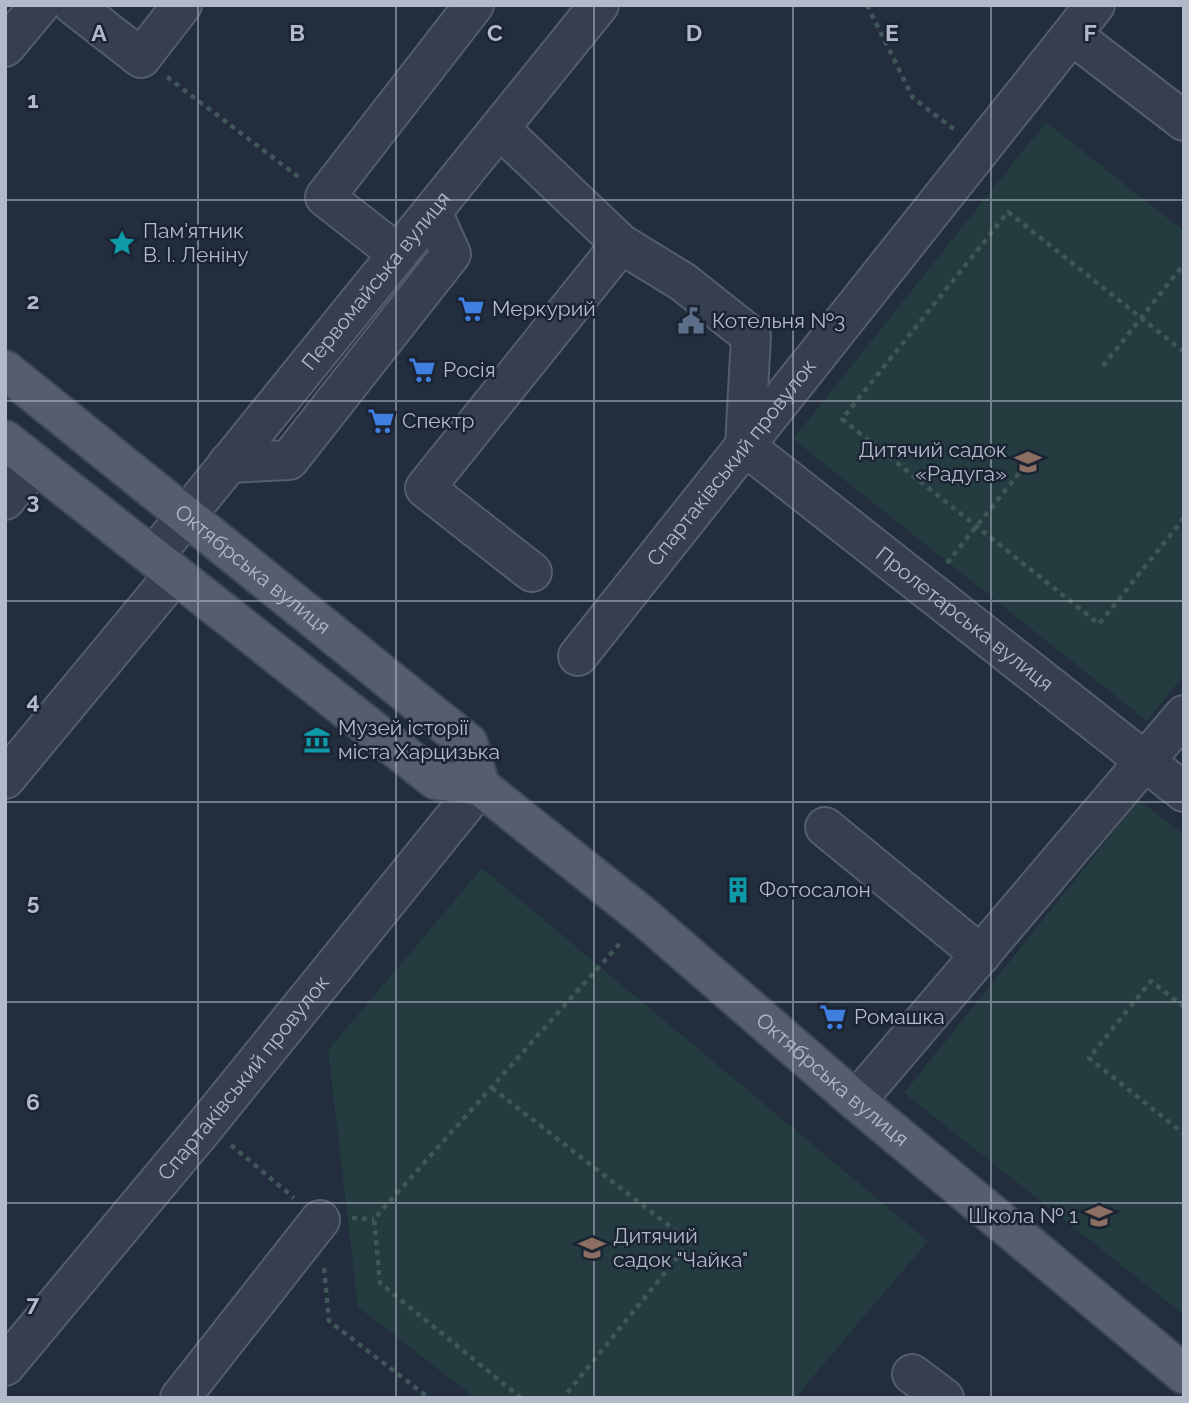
<svg xmlns="http://www.w3.org/2000/svg" width="1189" height="1403" viewBox="0 0 1189 1403" font-family="Raleway,sans-serif">
  <rect width="100%" height="100%" fill="#222d3e"/>
  <g fill="#243b3f">
    <path d="M1046,122L1184,231V675L1147,721L793,439Z"/>
    <path d="M1139,800L1184,835V1315L904,1093Z"/>
    <path d="M482,868L928,1241L795,1398H475L358,1307L328,1050Z"/>
  </g>
  <g fill="none" stroke-linecap="round" stroke-linejoin="round">
    <g stroke="#545d6c" stroke-width="42">
      <g id="minor">
        <path d="M73,5L141,58L182,5"/>
        <path d="M1072,35L1184,121"/>
        <path d="M5,47L40,5"/>
        <path id="s1" d="M500,129L621,244L683,282L751,336L745,446L1184,792"/>
        <path d="M398,254L325,197L474,5"/>
        <path d="M228,463L289,460L451,254L432,212"/>
        <path d="M5,500L35,464"/>
        <path id="s2" d="M153,557L599,5"/>
        <path d="M532,572L425,488L621,244"/>
        <path id="s3" d="M578,656L1095,5"/>
        <path d="M5,779L175,574"/>
        <path d="M825,827L981,955"/>
        <path d="M856,1101L1184,715"/>
        <path id="s4" d="M5,1366L206,1125L480,786"/>
        <path d="M912,1374L944,1398"/>
        <path d="M180,1398L320,1220"/>
      </g>
    </g>
    <g stroke="#3f4857" stroke-width="42">
      <g id="major">
        <path id="s5" d="M5,370L468,743L480,786"/>
        <path id="s6" d="M5,440L436,780L480,786L644,917L856,1101L1184,1374"/>
      </g>
    </g>
    <g stroke="#3f5759" stroke-width="4.5" stroke-dasharray="5 5" stroke-linecap="butt">
      <path d="M867,5L913,98L955,130"/>
      <path d="M167,77L300,178"/>
      <path d="M1184,352L1008,212L842,419L1099,624L1184,518"/>
      <path d="M1103,366L1184,264"/>
      <path d="M947,563L1028,462"/>
      <path d="M1184,1007L1151,981L1089,1058L1184,1134"/>
      <path d="M492,1088L690,1242L563,1398"/>
      <path d="M231,1145L294,1198"/>
      <path d="M352,1218L374,1219"/>
      <path d="M324,1268L329,1321L429,1398"/>
      <path d="M521,1398L380,1283L374,1219L622,941"/>
    </g>
    <use href="#minor" stroke="#363f4e" stroke-width="38"/>
    <use href="#major" stroke="#545e6e" stroke-width="38"/>
  </g>
  <path fill="none" stroke="#b2bac9" stroke-width="2" stroke-opacity="0.55" d="M198,5V1398M396,5V1398M594,5V1398M793,5V1398M991,5V1398M5,200H1184M5,401H1184M5,601H1184M5,802H1184M5,1002H1184M5,1203H1184"/>
  <defs>
    <g id="sight-bare" transform="scale(2.1)"><path d="M0-6L1.8-2.2L6-1.7L2.9 1.2L3.7 5.4L0 3.3L-3.7 5.4L-2.9 1.2L-6-1.7L-1.8-2.2Z" fill="#0f9aa8" stroke="#1b2433" stroke-width="2.5" paint-order="stroke"/></g>
    <g id="supermarket-bare" transform="scale(2.1)"><path d="M-6-5.5h2.5l.6 2H6L4.5 2H-2.5L-4.4-4H-6ZM-1.5 3.2a1.3 1.3 0 1 0 .1 0ZM3 3.2a1.3 1.3 0 1 0 .1 0Z" fill="#3f7fe0" stroke="#1b2433" stroke-width="2.5" paint-order="stroke"/></g>
    <g id="civic-bare" transform="scale(2.1)"><path d="M-.6-6.5H3V-4.5H.6V-3L4-1V1h2V6H-6V1h2V-1L-.6-3ZM-1.2 2.5V6h2.4V2.5Z" fill="#5c6f8a" stroke="#1b2433" stroke-width="2.5" paint-order="stroke"/></g>
    <g id="school-bare" transform="scale(2.1)"><path d="M0-5L7-2L0 1L-7-2ZM-4 1L0 2.5L4 1V4Q0 6-4 4Z" fill="#8d6e63" stroke="#1b2433" stroke-width="2.5" paint-order="stroke"/></g>
    <g id="museum-bare" transform="scale(2.1)"><path d="M0-6L6-3V-2H-6V-3ZM-5-1h2V3h-2ZM-1-1h2V3h-2ZM3-1h2V3H3ZM-6 4H6V6H-6Z" fill="#0f9aa8" stroke="#1b2433" stroke-width="2.5" paint-order="stroke"/></g>
    <g id="building-bare" transform="scale(2.1)"><path d="M-4-6H4V6H1V3H-1V6H-4ZM-2.5-4.3h1.7v1.8h-1.7ZM.8-4.3h1.7v1.8H.8ZM-2.5-1h1.7V.8h-1.7ZM.8-1h1.7V.8H.8Z" fill="#0f9aa8" stroke="#1b2433" stroke-width="2.5" paint-order="stroke"/></g>
  </defs>
  <g fill-rule="evenodd">
    <use href="#sight-bare" x="122" y="243"/>
    <use href="#supermarket-bare" x="471" y="309"/>
    <use href="#civic-bare" x="691" y="321"/>
    <use href="#supermarket-bare" x="422" y="370"/>
    <use href="#supermarket-bare" x="381" y="421"/>
    <use href="#school-bare" x="1028" y="462"/>
    <use href="#museum-bare" x="317" y="740"/>
    <use href="#building-bare" x="738" y="890"/>
    <use href="#supermarket-bare" x="833" y="1017"/>
    <use href="#school-bare" x="1099" y="1216"/>
    <use href="#school-bare" x="592" y="1248"/>
  </g>
  <g text-anchor="middle" stroke-width="5" stroke-linejoin="round" paint-order="stroke">
    <g font-size="21" fill="#b2bac9" stroke="#1b2433" text-anchor="start">
      <text x="143" y="238">Пам'ятник<tspan x="143" dy="24">В. І. Леніну</tspan></text>
      <text x="492" y="316">Меркурий</text>
      <text x="712" y="328">Котельня №3</text>
      <text x="443" y="377">Росія</text>
      <text x="402" y="428">Спектр</text>
      <text x="1007" y="457" text-anchor="end">Дитячий садок<tspan x="1007" dy="24">«Радуга»</tspan></text>
      <text x="338" y="735">Музей історії<tspan x="338" dy="24">міста Харцизька</tspan></text>
      <text x="759" y="897">Фотосалон</text>
      <text x="854" y="1024">Ромашка</text>
      <text x="1078" y="1223" text-anchor="end">Школа № 1</text>
      <text x="613" y="1243">Дитячий<tspan x="613" dy="24">садок "Чайка"</tspan></text>
    </g>
    <g font-size="21" fill="#b2bac9" stroke="#1b2433">
      <text dy="7" stroke="none"><textPath href="#s2" startOffset="355">Первомайська вулиця</textPath></text>
      <text dy="7" stroke="none"><textPath href="#s3" startOffset="247">Спартаківський провулок</textPath></text>
      <text dy="7" stroke="none"><textPath href="#s5" startOffset="318">Октябрська вулиця</textPath></text>
      <text dy="7" stroke="none"><textPath href="#s1" startOffset="716">Пролетарська вулиця</textPath></text>
      <text dy="7" stroke="none"><textPath href="#s4" startOffset="374">Спартаківський провулок</textPath></text>
      <text dy="7" stroke="none"><textPath href="#s6" startOffset="1052">Октябрська вулиця</textPath></text>
    </g>
  </g>
  <g font-size="23" text-anchor="middle" font-weight="bold" fill="#b2bac9" stroke="#1b2433" stroke-width="5" stroke-linejoin="round" paint-order="stroke">
    <text x="99" y="41">A</text>
    <text x="297" y="41">B</text>
    <text x="495" y="41">C</text>
    <text x="694" y="41">D</text>
    <text x="892" y="41">E</text>
    <text x="1090" y="41">F</text>
    <text x="33" y="108">1</text>
    <text x="33" y="309">2</text>
    <text x="33" y="509">3</text>
    <text x="33" y="709">4</text>
    <text x="33" y="910">5</text>
    <text x="33" y="1110">6</text>
    <text x="33" y="1311">7</text>
  </g>
  <rect width="1189" height="1403" fill="none" stroke="#b2bac9" stroke-width="14"/>
</svg>
